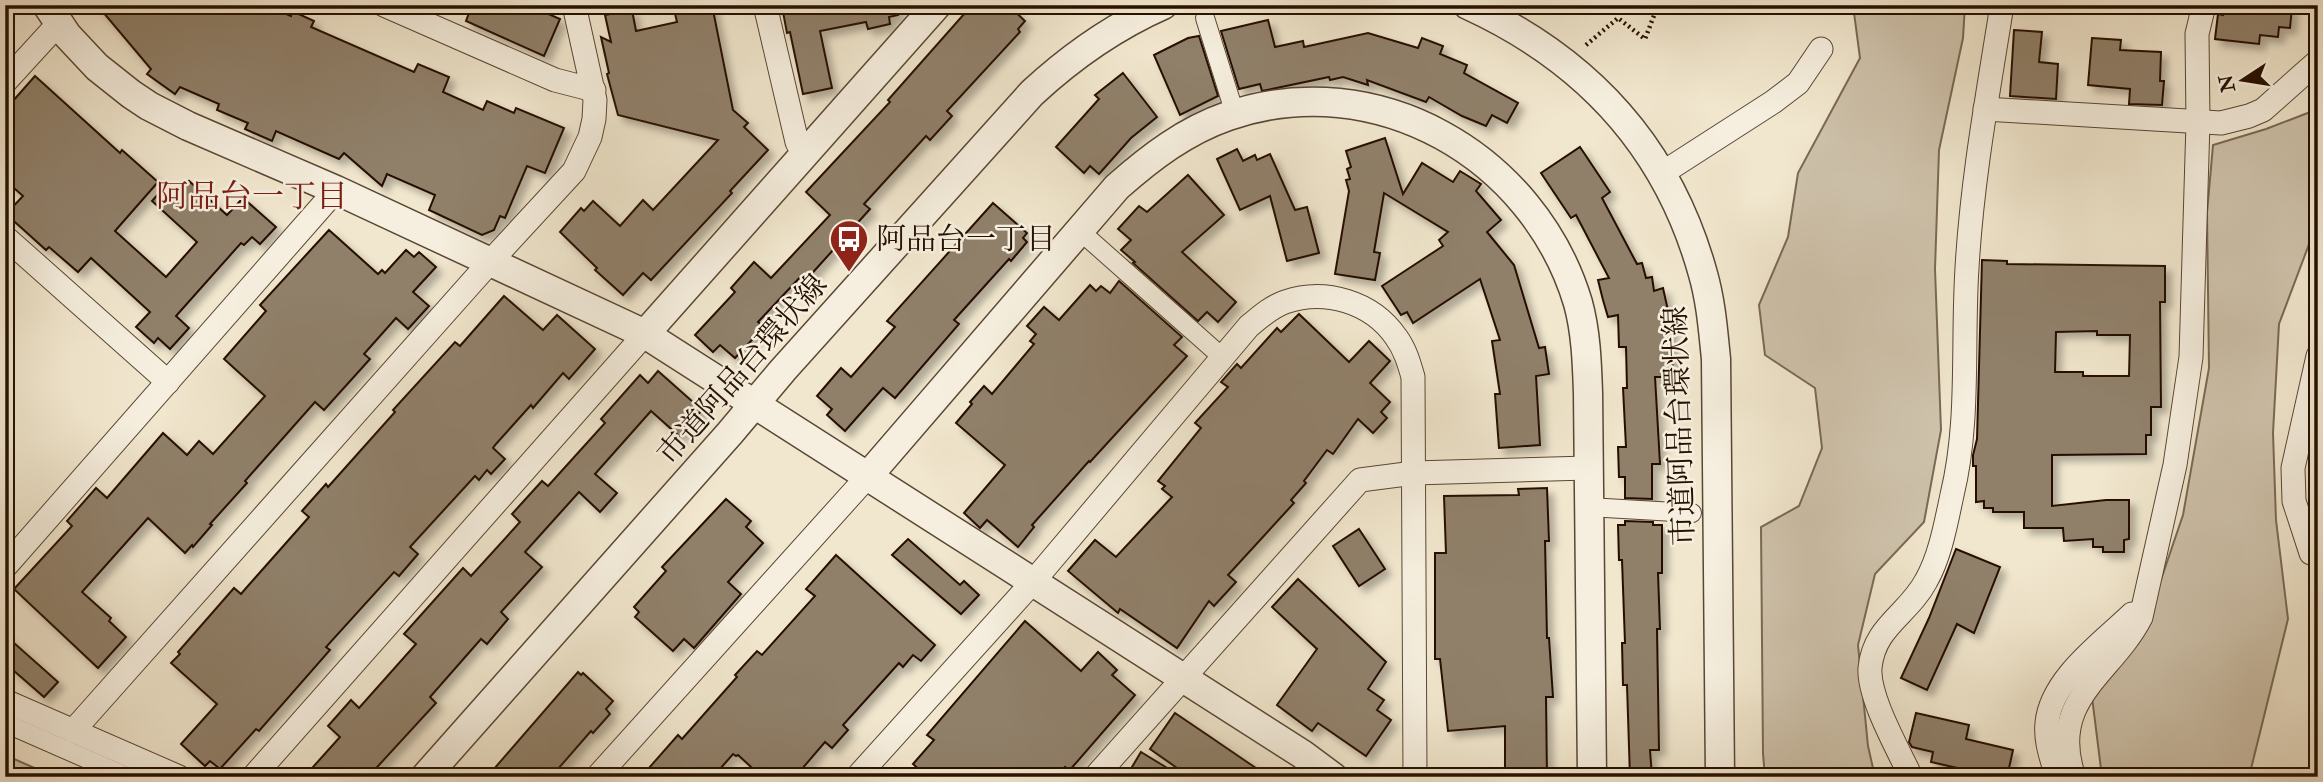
<svg xmlns="http://www.w3.org/2000/svg" width="2323" height="782" viewBox="0 0 2323 782" font-family="'IM FELL Double Pica','Noto Serif JP',serif">
  <defs>
    <filter id="shadow"><feDropShadow dx="6" dy="6" stdDeviation="3.5" flood-color="#0004"/></filter>
  </defs>
  <rect width="100%" height="100%" fill="#f1e7ce"/>
  <filter id="stains"><feTurbulence type="fractalNoise" baseFrequency=".00286" numOctaves="4"/><feColorMatrix values="0 0 0 0 .2 0 0 0 0 .09 0 0 0 0 .02 0 0 0 .5 -.17"/></filter>
  <radialGradient id="worn" r=".72"><stop offset=".6" stop-color="#630" stop-opacity="0"/><stop offset="1" stop-color="#630" stop-opacity=".3"/></radialGradient>
  <g fill="#cec2ab" stroke="#7a6956" stroke-width="2">
    <path d="M1853,5H1965L1963,38L1939,150L1935,269L1941,430L1924,522L1875,574L1858,645L1868,746L1875,777H1765L1763,754L1761,527L1799,506L1822,448L1815,388L1765,355L1759,305L1788,237L1798,173L1860,58Z"/>
    <path d="M2318,109V229L2314,231L2279,324L2273,433L2276,520L2288,619L2249,777H2102L2091,689L2152,606L2183,515L2209,368L2207,213L2213,145L2266,129Z"/>
    <path d="M5,755L55,777H5Z"/>
  </g>
  <g fill="#90806b" stroke="#261000" stroke-width="2" fill-rule="evenodd" filter="url(#shadow)">
    <path d="M97,5H266L291,16L292,11L314,21L311,27L414,72L418,64L449,77L443,92L483,110L487,101L514,113L516,108L564,128L545,173L527,166L505,218L500,216L494,230L482,235L429,210L435,195L387,174L382,186L344,153L339,159L276,131L272,141L245,129L248,123L217,110L219,104L180,87L175,94L147,74L151,69Z"/>
    <path d="M472,5H528L560,19L544,56L466,21Z"/>
    <path d="M673,5H712L733,110L748,123L744,127L768,150L730,191L732,193L651,280L643,273L623,295L595,270L597,268L560,232L581,208L584,211L593,201L620,226L643,200L653,210L718,140L618,115L607,74L609,73L601,37L611,42L605,15L632,10L636,31L677,22Z"/>
    <path d="M788,5H897L898,15L889,17L890,24L868,29L866,22L820,31L832,88L803,94L790,32L787,33L783,12L789,10Z"/>
    <path d="M972,5H1008L1025,21L1018,29L1020,32L947,111L952,116L930,140L926,136L864,204L870,209L807,279L803,274L758,322L764,327L735,358L720,345L713,352L695,335L735,292L731,288L754,262L771,278L830,215L806,192L890,102L888,100Z"/>
    <path d="M2224,5L2292,7L2290,28L2279,27L2278,37L2260,35L2259,44L2215,39L2218,14L2223,15Z"/>
    <path d="M1268,20L1275,47L1303,41L1304,47L1368,33L1418,48L1422,38L1443,46L1440,54L1467,65L1464,73L1518,103L1507,123L1492,115L1486,126L1462,116L1429,97L1426,102L1367,80L1368,85L1343,77L1330,80L1329,77L1262,91L1260,84L1239,89L1221,31Z"/>
    <path d="M2014,30L2042,32L2039,62L2058,64L2056,99L2010,96Z"/>
    <path d="M1199,36L1218,96L1180,115L1154,55L1188,38Z"/>
    <path d="M2092,38L2121,40L2120,50L2161,52L2160,81H2164L2162,105L2129,104L2130,89L2088,85Z"/>
    <path d="M1123,73L1157,117L1131,138L1099,174L1090,166L1084,173L1056,147L1099,99L1095,95Z"/>
    <path d="M35,76L120,153L122,150L158,182L115,231L166,277L197,242L152,201L168,183L178,192L189,181L227,215L243,198L276,227L260,244L252,237L244,245L241,243L176,316L189,328L170,349L158,338L154,343L136,327L150,312L91,258L78,272L49,247L46,250L6,214L23,196L5,180V110Z"/>
    <path d="M1385,138L1403,194L1422,163L1453,182L1460,171L1481,184L1476,191L1501,220L1487,232L1514,265L1539,348L1545,347L1549,374L1536,376L1540,445L1499,448L1495,394H1500L1492,341L1500,340L1480,279L1413,323L1407,312L1401,315L1382,286L1443,246L1439,240L1448,232L1384,193L1374,252L1380,253L1375,280L1335,274L1349,191L1346,180L1350,179L1347,169L1351,167L1346,151Z"/>
    <path d="M1580,147L1610,192L1602,198L1637,264L1642,263L1646,278L1652,277L1654,291L1663,288L1671,324L1673,377H1655L1660,464H1652V499L1625,498V477H1619L1618,447H1626L1623,388H1627L1626,347H1619L1618,315L1608,317L1603,300L1598,280L1609,278L1576,215L1571,218L1541,173Z"/>
    <path d="M1237,149L1243,161L1255,155L1257,160L1270,154L1295,210L1307,207L1319,253L1287,261L1270,196L1240,210L1217,159Z"/>
    <path d="M1188,175L1224,215L1182,252L1236,302L1218,322L1207,312L1198,321L1133,263L1135,262L1121,250L1131,240L1118,229L1139,206L1147,212Z"/>
    <path d="M993,203L1027,233L1023,238L1027,242L1011,261L1009,259L954,320L959,324L895,398L883,388L845,431L827,415L832,409L817,396L841,368L851,377L895,327L887,321Z"/>
    <path d="M329,230L378,274L382,270L385,273L406,250L414,257L419,252L436,267L413,292L429,306L408,329L396,318L364,354L370,359L324,410L315,402L245,481L247,483L210,524L212,525L193,547L192,545L185,553L148,518L82,592L111,618L109,621L126,637L98,668L14,589L72,526L67,521L96,488L107,498L163,433L187,455L199,441L213,454L265,396L224,359L266,311L260,305Z"/>
    <path d="M1982,260L2007,261V264L2165,266V302H2160L2161,407H2151V435H2146V454L2052,455V506L2106,500H2129V539L2124,540V552H2103V547H2093V539L2064,541L2063,528H2024V512H1993V508H1984V501L1976,502V466H1973V455L1977,439ZM2097,331V335H2130L2129,376H2083V372H2055L2056,332Z"/>
    <path d="M1119,281L1182,337L1174,345L1187,356L1090,462L1089,461L1032,525L1034,527L1018,547L987,520L980,528L964,513L1005,465L956,423L972,404L970,402L984,386L992,394L1034,344L1030,341L1036,334L1027,326L1044,307L1059,320L1090,285L1096,291L1101,286L1110,293Z"/>
    <path d="M504,296L543,330L557,315L595,349L569,379L563,373L533,408L531,405L496,444L493,448L505,459L491,474L487,470L479,480L475,476L410,547L418,554L399,576L394,572L326,647L330,650L259,731L256,729L220,769L210,761L205,766L181,744L217,704L171,663L180,654L178,652L234,588L241,594L247,587L309,517L302,511L326,484L328,487L395,412L393,410L455,342L460,346Z"/>
    <path d="M1299,314L1349,362L1369,341L1390,361L1370,383L1390,402L1381,412L1387,418L1373,433L1358,419L1333,454L1327,450L1304,481L1306,483L1291,500L1294,503L1228,575L1236,582L1214,606L1209,601L1177,648L1120,609L1118,613L1068,571L1095,540L1116,557L1172,497L1162,489L1165,486L1158,481L1201,428L1195,423L1228,387L1221,382L1237,364L1241,368L1277,328L1281,332Z"/>
    <path d="M658,371L702,410L679,436L651,411L595,474L617,493L600,512L579,492L525,552L542,567L501,612L508,619L487,644L481,639L430,697L436,703L368,777H304L340,737L328,726L351,700L359,708L416,644L404,634L463,568L471,576L520,522L512,514L542,481L548,486L605,423L601,419L640,375L648,383Z"/>
    <path d="M1547,488L1549,541H1545L1547,638H1549L1553,697H1546L1547,777H1505V726L1448,731L1440,659H1435V553H1446L1444,496L1519,495L1518,489Z"/>
    <path d="M726,499L751,521L746,527L763,543L728,582L741,594L694,648L684,639L673,651L635,617L639,612L634,607L666,571L662,567Z"/>
    <path d="M1625,521L1653,522V525H1662V573H1658L1660,629H1657L1659,750H1650L1652,777H1630L1627,685H1623L1622,643H1625L1622,560H1619L1618,525H1625Z"/>
    <path d="M1359,529L1385,569L1359,586L1333,546Z"/>
    <path d="M908,539L960,585L964,581L979,595L961,614L892,555Z"/>
    <path d="M1956,549L2000,567L1974,633L1957,624L1927,690L1901,678L1929,618Z"/>
    <path d="M836,555L935,645L921,661L913,655L903,667L899,663L843,725L848,730L832,748L825,742L795,777H762L738,755L736,756L733,754L713,777H641L678,735L682,739L737,677L735,675L757,651L762,655L815,596L806,589Z"/>
    <path d="M1298,579L1386,662L1368,689L1384,700L1377,710L1391,720L1366,756L1318,723L1312,731L1277,705L1317,649L1272,607Z"/>
    <path d="M1025,621L1081,671L1098,652L1117,670L1112,675L1135,695L1069,771L1065,767L1056,777H927L913,764L934,740L927,735Z"/>
    <path d="M5,635L58,682L44,697L5,663Z"/>
    <path d="M578,672L581,675L583,673L613,701L606,709L610,714L593,733L591,731L551,777H487Z"/>
    <path d="M1175,713L1206,734L1269,777H1190L1150,749Z"/>
    <path d="M1916,713L1969,725L1966,739L2013,750L2007,777H1974L1975,772L1931,762L1933,752L1912,747L1909,742Z"/>
    <path d="M1141,752L1182,777H1126Z"/>
  </g>
  <g fill="none" stroke-linecap="round" stroke-linejoin="round">
    <g stroke="#594634" stroke-width="20">
      <g id="pedestrian">
        <path d="M1205,18L1235,114"/>
        <path d="M1080,231L1222,357"/>
        <path d="M1588,507L1692,513"/>
        <path d="M5,723L128,777"/>
      </g>
    </g>
    <g stroke="#594634" stroke-width="25">
      <g id="minor">
        <path d="M384,5L555,80L594,90"/>
        <path d="M765,5L797,142L804,156"/>
        <path d="M5,82L59,23"/>
        <path d="M1985,109L2221,123L2249,116L2263,110L2318,61"/>
        <path d="M1661,174L1773,102L1798,83L1821,49"/>
        <path d="M5,237L168,382"/>
        <path d="M2311,553L2294,501L2293,468L2318,356"/>
        <path d="M5,567L336,190"/>
        <path d="M5,701L179,777"/>
        <path d="M73,731L490,262L574,171L590,137L594,119L595,100L574,5"/>
        <path d="M253,777L645,334"/>
        <path d="M597,777L868,476"/>
        <path d="M857,777L1032,583L1249,326C1260,317 1271,307 1285,302C1325,288 1372,302 1396,337C1405,349 1409,363 1413,377L1415,777"/>
        <path d="M1095,777L1360,480L1414,473L1588,468"/>
        <path d="M1911,777C1898,749 1868,697 1870,668C1874,626 1908,615 1926,581C1940,557 1946,523 1952,495C1970,421 1962,344 1967,268C1972,180 1988,93 2002,5"/>
        <path d="M2057,777C2052,759 2045,742 2047,723C2051,679 2102,643 2132,614"/>
        <path d="M2074,777C2047,699 2112,674 2141,617L2175,465L2191,357L2198,122L2197,34L2204,5"/>
      </g>
    </g>
    <g stroke="#594634" stroke-width="31">
      <g id="tertiary">
        <path d="M47,5L67,35L97,67L131,94L149,106L188,126L336,190L645,334L1302,754L1333,777"/>
        <path d="M1468,5C1586,59 1668,147 1703,274C1711,302 1713,330 1716,359L1720,777"/>
        <path d="M645,334L937,5"/>
        <path d="M868,476L1117,187C1151,157 1185,131 1228,116C1376,65 1534,156 1578,303C1586,332 1587,363 1588,393L1592,777"/>
        <path d="M425,777L730,433L783,370L1032,93C1072,56 1113,27 1163,5"/>
      </g>
    </g>
    <path stroke="#261000" stroke-width="4.5" stroke-dasharray="2 3.5" stroke-linecap="butt" d="M1586,45L1618,18L1645,39L1658,5"/>
    <use href="#pedestrian" stroke="#f6efdf" stroke-width="18"/>
    <use href="#minor" stroke="#f6efdf" stroke-width="23"/>
    <use href="#tertiary" stroke="#f6efdf" stroke-width="28"/>
  </g>
  <defs>
    <g id="bus-pin" transform="scale(2.0125)"><path d="M0 17L-7.5 6A9.5 9.5 0 1 1 7.5 6Z" fill="#8f2418" stroke="#f6efdf"/><path d="M-5-6H5V4H4V6H2V4H-2V6H-4V4H-5ZM-3.5-4V0h7V-4ZM-3.5 1.2v1.5H-2V1.2ZM2 1.2v1.5H3.5V1.2Z" fill="#fff"/></g>
  </defs>
  <g fill-rule="evenodd">
    <use href="#bus-pin" x="849" y="239"/>
  </g>
  <g text-anchor="middle" stroke-width="5" stroke-linejoin="round" paint-order="stroke">
    <g font-size="30" fill="#261000" stroke="#f6efdf" text-anchor="start">
      <text x="876" y="249">阿品台一丁目</text>
    </g>
    <g font-size="30" fill="#261000" stroke="#f6efdf">
      <text transform="translate(742 369) rotate(-49)" y="10">市道阿品台環状線</text>
      <text transform="translate(1679 426) rotate(-92)" y="10">市道阿品台環状線</text>
    </g>
    <g font-size="32" fill="#7a1f14" stroke="#f6efdf">
      <text x="252" y="207">阿品台一丁目</text>
    </g>
  </g>
  <rect width="2323" height="782" fill="none" stroke="#f1e7ce" stroke-width="28"/>
  <rect x="7" y="7" width="2309" height="768" fill="none" stroke="#261000" stroke-width="3.5"/>
  <rect x="14" y="14" width="2295" height="754" fill="none" stroke="#261000" stroke-width="2"/>
  <g transform="translate(2243 80) rotate(258)" stroke="#f6efdf" stroke-width="5" paint-order="stroke">
  <path d="M0-5L12 26L0 18L-12 26Z" fill="#261000"/>
  <text y="-10" font-size="19" font-weight="bold" text-anchor="middle" fill="#261000">N</text>
  </g>
  <rect width="100%" height="100%" filter="url(#stains)"/>
  <rect width="100%" height="100%" fill="url(#worn)"/>
</svg>
